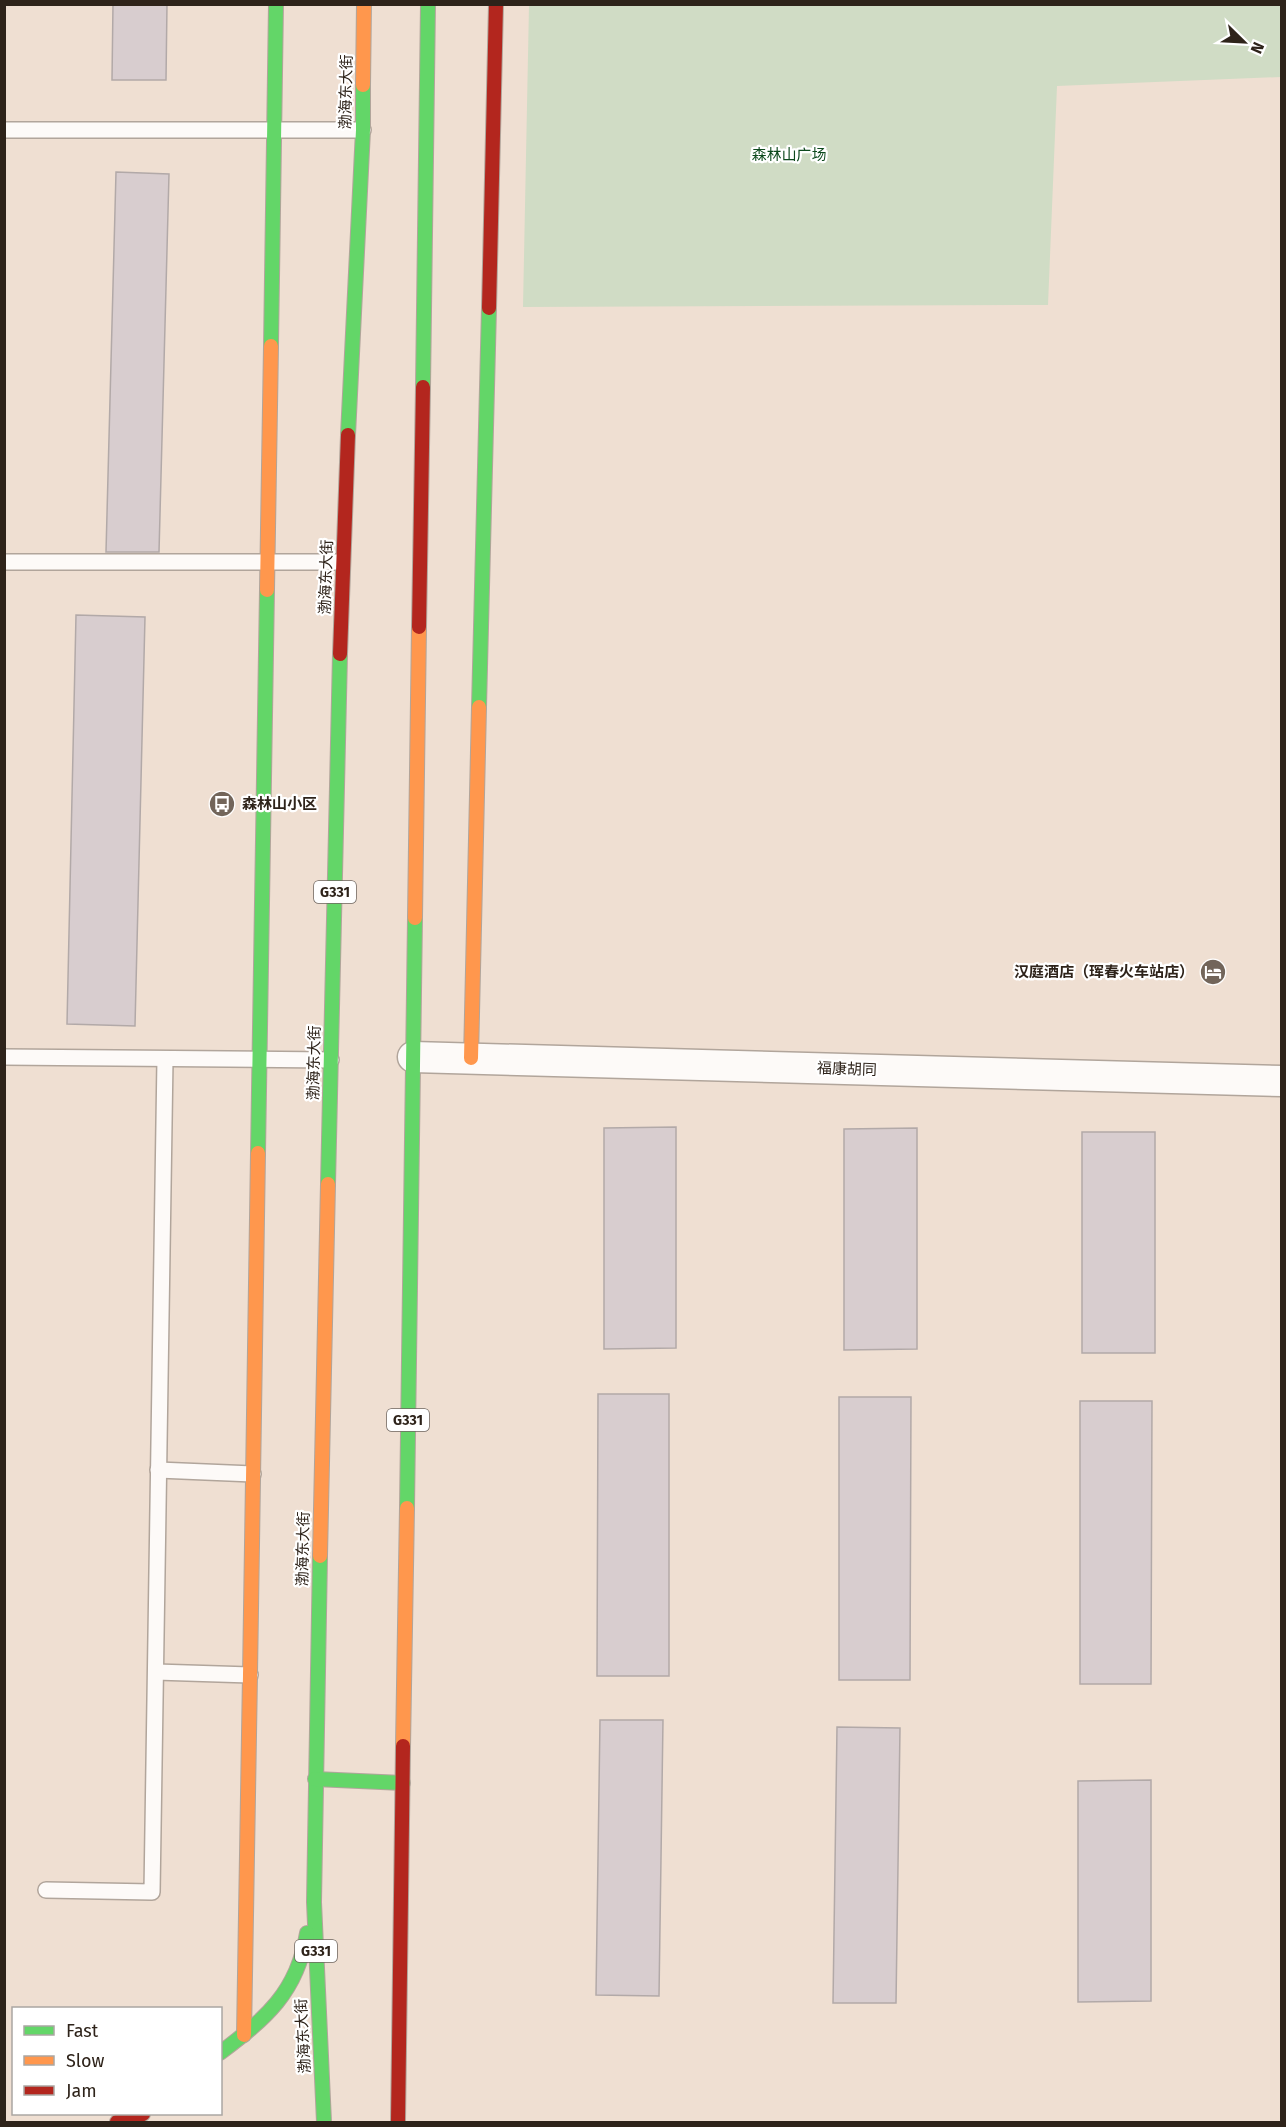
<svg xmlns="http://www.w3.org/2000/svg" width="1286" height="2127" viewBox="0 0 1286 2127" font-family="'Fira Sans','Noto Sans SC',sans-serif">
  <rect width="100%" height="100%" fill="#efdfd2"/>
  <path fill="#d0dcc5" d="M529,5H1281V77L1057,86L1048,305L523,307Z"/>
  <g fill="#d8cdcf" stroke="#b2a9a8" stroke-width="1.5">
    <path d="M113,4H167L166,80H112Z"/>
    <path d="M116,172L169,174L159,552H106Z"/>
    <path d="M76,615L145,617L135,1026L67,1024Z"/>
    <path d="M676,1127V1348L604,1349V1128Z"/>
    <path d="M917,1128V1349L844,1350V1129Z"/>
    <rect x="1082" y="1132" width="73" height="221"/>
    <path d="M598,1394H669V1676H597Z"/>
    <path d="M839,1397H911L910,1680H839Z"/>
    <path d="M1080,1401H1152L1151,1684H1080Z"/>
    <path d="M600,1720H663L659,1996L596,1995Z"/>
    <path d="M837,1727L900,1728L896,2003H833Z"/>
    <path d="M1151,1780V2001L1078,2002V1781Z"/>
  </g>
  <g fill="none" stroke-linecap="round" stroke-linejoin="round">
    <g stroke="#b1a59b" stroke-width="18">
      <g id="lane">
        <path d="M4,130H363"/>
        <path d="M4,562H342"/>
        <path d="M4,1057L331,1060"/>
        <path d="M158,1470L253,1474"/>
        <path d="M156,1672L250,1675"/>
        <path d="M46,1890L152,1892L165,1059"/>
      </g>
    </g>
    <g stroke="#b1a59b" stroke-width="33">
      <path id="street" d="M413,1057L1282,1081"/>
    </g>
    <g stroke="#b1a59b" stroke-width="16">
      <g id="fast">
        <path d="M271,346L276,4"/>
        <path d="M423,387L428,4"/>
        <path d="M348,435L363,130V85"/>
        <path d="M479,707L489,308"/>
        <path d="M258,1153L267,590"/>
        <path d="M328,1184L340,654"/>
        <path d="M407,1508L415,918"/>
        <path d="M320,1556L314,1902L324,2122"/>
        <path d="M315,1779L403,1783"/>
        <path d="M220,2053C266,2018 297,1993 307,1933"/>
      </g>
    </g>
    <g stroke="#b1a59b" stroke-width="16">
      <g id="slow">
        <path d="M363,85L364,4"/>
        <path d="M267,590L271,346"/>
        <path d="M415,918L419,627"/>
        <path d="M471,1058L479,707"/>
        <path d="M320,1556L328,1184"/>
        <path d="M250,1675L258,1153"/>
        <path d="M403,1746L407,1508"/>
        <path d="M244,2035L250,1675"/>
      </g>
    </g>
    <g stroke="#b1a59b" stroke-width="16">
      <g id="jam">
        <path d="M489,308L496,4"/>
        <path d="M419,627L423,387"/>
        <path d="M340,654L348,435"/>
        <path d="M117,2122L143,2114"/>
        <path d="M398,2122L403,1746"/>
      </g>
    </g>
    <use href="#lane" stroke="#fdfaf8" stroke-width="15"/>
    <use href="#street" stroke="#fdfaf8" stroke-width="30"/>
    <use href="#fast" stroke="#63d668" stroke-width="14"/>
    <use href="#slow" stroke="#ff974d" stroke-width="14"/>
    <use href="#jam" stroke="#b3261e" stroke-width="14"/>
  </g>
  <defs>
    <g id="bus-disc" transform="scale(1.35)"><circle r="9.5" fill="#72655a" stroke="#fff"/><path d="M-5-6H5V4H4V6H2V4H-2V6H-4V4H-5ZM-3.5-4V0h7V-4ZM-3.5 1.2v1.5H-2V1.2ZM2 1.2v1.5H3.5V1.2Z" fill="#fff"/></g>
    <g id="hotel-disc" transform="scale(1.35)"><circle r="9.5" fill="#72655a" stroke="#fff"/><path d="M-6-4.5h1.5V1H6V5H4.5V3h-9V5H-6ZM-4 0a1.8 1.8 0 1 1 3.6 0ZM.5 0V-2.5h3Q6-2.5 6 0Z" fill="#fff"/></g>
  </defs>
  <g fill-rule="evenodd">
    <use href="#bus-disc" x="222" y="804"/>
    <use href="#hotel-disc" x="1213" y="972"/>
  </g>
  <g text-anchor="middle" stroke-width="4.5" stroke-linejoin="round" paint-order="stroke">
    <g fill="#fff" stroke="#6d655f" stroke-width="1.5">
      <rect x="314" y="881" width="42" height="22" rx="4.5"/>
      <rect x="387" y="1409" width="42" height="22" rx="4.5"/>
      <rect x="295" y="1940" width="42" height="22" rx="4.5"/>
    </g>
    <g font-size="14" font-weight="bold" fill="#2e231a">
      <text x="335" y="897">G331</text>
      <text x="408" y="1425">G331</text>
      <text x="316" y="1956">G331</text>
    </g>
    <g font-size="15" fill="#2e231a" stroke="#fff">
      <text transform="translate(346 92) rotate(-89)" y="5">渤海东大街</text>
      <text transform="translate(326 577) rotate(-88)" y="5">渤海东大街</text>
      <text transform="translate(314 1063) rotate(-89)" y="5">渤海东大街</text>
      <text transform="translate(847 1069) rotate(2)" y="5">福康胡同</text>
      <text transform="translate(303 1549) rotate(-89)" y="5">渤海东大街</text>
      <text transform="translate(303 2036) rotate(-93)" y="5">渤海东大街</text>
    </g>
    <g font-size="15" fill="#0d491d" stroke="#fff">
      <text x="789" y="160">森林山广场</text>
    </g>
    <g font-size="15" font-weight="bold" fill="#2e231a" stroke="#fff" text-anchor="start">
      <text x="242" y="809">森林山小区</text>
      <text x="1194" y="977" text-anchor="end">汉庭酒店（珲春火车站店）</text>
    </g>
  </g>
  <rect width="1286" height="2127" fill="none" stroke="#2e231a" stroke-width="12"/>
  <rect x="12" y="2007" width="210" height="108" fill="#ffffff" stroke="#aba7a3" stroke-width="1.5"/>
  <rect x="24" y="2026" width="30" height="9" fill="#63d668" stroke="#aba7a3" stroke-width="1.5"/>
  <text x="66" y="2037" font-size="18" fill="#2e231a">Fast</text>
  <rect x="24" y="2056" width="30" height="9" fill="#ff974d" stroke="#aba7a3" stroke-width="1.5"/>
  <text x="66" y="2067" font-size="18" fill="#2e231a">Slow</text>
  <rect x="24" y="2086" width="30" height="9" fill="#b3261e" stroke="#aba7a3" stroke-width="1.5"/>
  <text x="66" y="2097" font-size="18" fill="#2e231a">Jam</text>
  <g transform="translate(1244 42) rotate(114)" stroke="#ffffff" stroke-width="4.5" paint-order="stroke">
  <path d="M0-4.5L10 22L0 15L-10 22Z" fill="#2e231a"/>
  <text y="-9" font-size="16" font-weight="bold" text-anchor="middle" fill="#2e231a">N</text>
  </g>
</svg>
